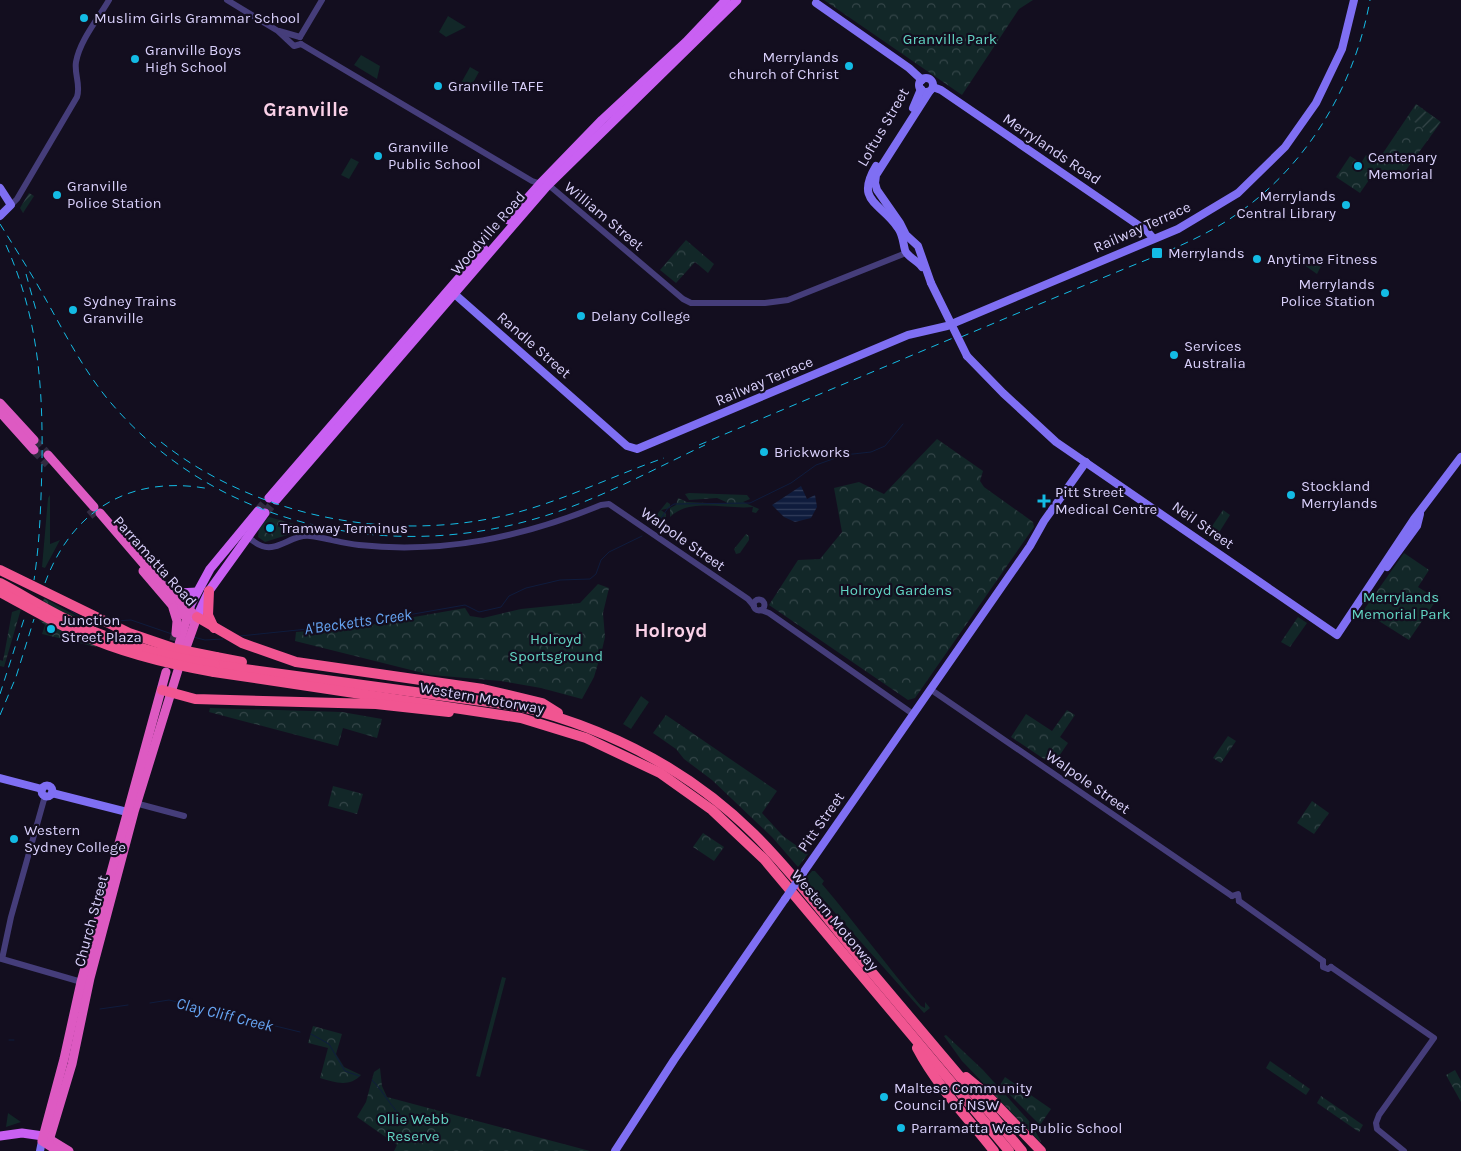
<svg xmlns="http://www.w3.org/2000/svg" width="1461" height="1151" viewBox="0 0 1461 1151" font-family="Karla,sans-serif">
  <defs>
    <pattern id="forest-crowns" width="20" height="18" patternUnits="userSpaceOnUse" patternTransform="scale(1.25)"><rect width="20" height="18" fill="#122728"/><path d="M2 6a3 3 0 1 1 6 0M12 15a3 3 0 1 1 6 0" fill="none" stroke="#344548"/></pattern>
    <pattern id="garden-furrows" width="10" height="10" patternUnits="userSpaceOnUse" patternTransform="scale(1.25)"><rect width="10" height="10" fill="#122728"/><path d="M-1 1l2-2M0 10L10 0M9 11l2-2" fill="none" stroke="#344548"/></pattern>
    <pattern id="water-rules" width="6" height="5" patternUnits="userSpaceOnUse" patternTransform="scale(1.25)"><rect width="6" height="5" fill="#0f1c3d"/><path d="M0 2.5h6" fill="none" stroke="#313c5a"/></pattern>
  </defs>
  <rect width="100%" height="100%" fill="#130e1f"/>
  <g fill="#122728">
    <path d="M448,16L466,27L446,37L439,32Z"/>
    <path d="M361,55L380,66L377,79L354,65Z"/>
    <path d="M470,67L479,72L470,88L461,83Z"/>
    <path d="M351,158L359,162L349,179L341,175Z"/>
    <path d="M50,495V544L60,540L45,568L42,567L48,498Z"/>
    <path d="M641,696L649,702L631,729L623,724Z"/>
    <path d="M812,871H815L824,881L822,884C856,924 887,966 921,1006L925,1008V1002L930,1008L924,1013L805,879Z"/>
    <path d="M502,977L506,978L480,1077L476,1076Z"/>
    <path d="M8,1113L21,1122L6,1127Z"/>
  </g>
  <g fill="url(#forest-crowns)">
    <path d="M824,0H1033L1019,9L962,95Z"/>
    <path d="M1416,104L1441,122L1398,181L1380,169L1376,170L1360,193L1336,177L1350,156L1361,163L1366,155L1377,162Z"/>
    <path d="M686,240L714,264L708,273L695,262L676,283L660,270Z"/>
    <path d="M1304,255L1321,266L1317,274L1300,262Z"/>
    <path d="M937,439L983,471L980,481L984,487L1033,522L1034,527L915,698L908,700L769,605L798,560L820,559L842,532L834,488L859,482L884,494Z"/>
    <path d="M689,493L747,495L750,499L743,502L759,509L756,513L752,512L753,507C727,510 690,497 670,517V508L676,505L678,498L687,502L727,504L726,502L717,498L689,500L685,494Z"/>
    <path d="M667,502L670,504V508L661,510L666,514V517L658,518L661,525L659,529L650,523Z"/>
    <path d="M1223,510L1230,515L1215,539H1211L1206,535Z"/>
    <path d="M269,517L309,528L265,542L258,537L259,528Z"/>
    <path d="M746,534L749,536V540L740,553L736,554L734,549Z"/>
    <path d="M1404,553L1429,570L1418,587L1437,599L1409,640L1363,611Z"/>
    <path d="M598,584L609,588L603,613L605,637L602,650L594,677L582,699L541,688L501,681L431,675L295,641L296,632L352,628L465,608L470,616L483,618L521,609L580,603Z"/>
    <path d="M44,598L101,630L96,647L42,634L45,625L39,620Z"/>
    <path d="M21,609L4,667L0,666V660L3,661L12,612Z"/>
    <path d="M1298,617L1307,623L1290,647L1281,642Z"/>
    <path d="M210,708L342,712L382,719L377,738L343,728L338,746L209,712Z"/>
    <path d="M1067,710L1075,715L1060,737L1068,743L1053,765L1011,737L1026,714L1052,731Z"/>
    <path d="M666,715L777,791L762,813L783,836L808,854L798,867L772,837L712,780L684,759L676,749L653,733Z"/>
    <path d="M1228,736L1236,741L1221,763L1213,758Z"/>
    <path d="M333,786L363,794L357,814L328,806Z"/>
    <path d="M1312,801L1329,813L1314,834L1297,823Z"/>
    <path d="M703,833L724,847L714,861L693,847Z"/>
    <path d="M313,1026L342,1034L336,1054L344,1067L361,1075C349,1088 334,1082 320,1078L328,1048L308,1043Z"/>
    <path d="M946,1035L983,1070L1029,1121L1041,1141L1040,1142L962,1061L944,1036Z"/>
    <path d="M1270,1061L1310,1089L1306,1095L1266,1068Z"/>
    <path d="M380,1068L382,1086L387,1097L590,1151H394L397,1145L357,1117L366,1102L374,1072Z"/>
    <path d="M1455,1070L1461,1081V1102L1446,1075Z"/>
    <path d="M1005,1077L1051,1109L1040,1125L1000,1085Z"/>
    <path d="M1321,1096L1363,1125L1359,1132L1317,1103Z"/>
  </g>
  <g fill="url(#garden-furrows)">
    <path d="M1419,107L1440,122L1432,134L1410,119Z"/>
    <path d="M29,193L34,196L23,213L20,208Z"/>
  </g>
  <path fill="url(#water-rules)" d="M801,486L807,499L815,495L817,507L811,518L795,522L784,517L772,505Z"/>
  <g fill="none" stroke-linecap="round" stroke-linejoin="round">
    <g stroke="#0f1c3d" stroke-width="1">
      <path d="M658,523L668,508L674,504L750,503L791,483L816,465L844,455L871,452L885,446L903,424"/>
      <path d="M64,606L87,622L100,624"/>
      <path d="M116,621L131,620L172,634"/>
      <path d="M240,636L356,624L465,605L479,612L501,607L509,596L526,588L560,580L590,579L596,574L601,560L609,552L642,536"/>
      <path d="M193,637L205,640L223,639"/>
      <path d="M150,1003L169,1000L300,1032"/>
      <path d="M100,1009L128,1005"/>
      <path d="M311,1034L329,1044L345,1071L359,1076"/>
      <path d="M9,1040H14"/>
      <path d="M372,1080C385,1093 390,1107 405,1119"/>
    </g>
    <g stroke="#312b40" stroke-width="9" stroke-dasharray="9 4.5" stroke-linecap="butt">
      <path d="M258,511L269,498"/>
      <path d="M265,513L276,500"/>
    </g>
    <g stroke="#312b40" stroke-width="9" stroke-dasharray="9 4.5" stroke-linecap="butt">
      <path d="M34,440L48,455"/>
      <path d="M34,450L48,464"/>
      <path d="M90,509L96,516"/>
      <path d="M170,654L176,633"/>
    </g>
    <g stroke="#453d7a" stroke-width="6">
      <path d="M227,0L278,31L294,46L301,44"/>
      <path d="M279,31L300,37"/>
      <path d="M300,37L322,0"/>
      <path d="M301,44L532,181L551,187L683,299L691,303H765L788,300L906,253"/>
      <path d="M11,205L17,199L77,97C81,85 74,74 76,62C80,40 98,19 109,0"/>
      <path d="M246,536C251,539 256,544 262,546C278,552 294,533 310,536C326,538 342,543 359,545C444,554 523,537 601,505L609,504L748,599L754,606"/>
      <circle cx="759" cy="605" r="5.5"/>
      <path d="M761,610L769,613L913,714"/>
      <path d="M930,689L1232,896"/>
      <path d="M135,803L184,816"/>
      <path d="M1232,896L1238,894L1239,901"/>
      <path d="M1239,901L1323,961"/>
      <path d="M2,959L11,917L45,796"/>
      <path d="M2,959L85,983"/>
      <path d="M1323,961V967L1328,969L1331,967"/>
      <path d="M1331,967L1434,1038L1379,1115L1376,1123L1377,1129L1404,1151"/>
    </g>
    <g stroke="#7f6ff3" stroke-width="8">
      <path d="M816,3L909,68L922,80"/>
      <circle cx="926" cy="85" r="7"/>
      <path d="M933,87L941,90L1147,231L1153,238"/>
      <path d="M929,92L876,175L875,183L877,190L900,223L906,235L918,246L931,283"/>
      <path d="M913,108L921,89"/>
      <path d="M876,166C854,202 882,203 898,228C903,235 903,243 905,250C906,256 918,261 922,267"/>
      <path d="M0,188L11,205L0,216"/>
      <path d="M450,290L627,446L637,449L908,335L947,326"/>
      <path d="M954,323L1178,229L1238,193L1285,147L1316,103L1342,49L1354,0"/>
      <path d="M967,356L1003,393L1056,442L1337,635L1414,519L1461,457"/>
      <path d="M1387,567L1417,526L1420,514"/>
      <path d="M0,778L42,789"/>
      <circle cx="47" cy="791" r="5.5"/>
      <path d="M52,793L127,812"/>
      <path d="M803,873L1030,546L1044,521L1086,462"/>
      <path d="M40,1151L42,1141"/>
      <path d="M615,1151L674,1060L785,899"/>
    </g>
    <g stroke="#c960f2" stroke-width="9">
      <path d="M508,220L540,184L602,120L686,42L726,0"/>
      <path d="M269,498L484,249"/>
      <path d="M276,500L547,186L737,0"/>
      <path d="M166,586L178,593L197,592"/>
      <path d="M197,617L209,591L265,513"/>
      <path d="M196,620L187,618L191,604L210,569L258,511"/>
      <path d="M0,1136L22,1133L43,1136"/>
    </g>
    <g stroke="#dd5ac2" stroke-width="9">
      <path d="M0,403L34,440"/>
      <path d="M0,412L34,450"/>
      <path d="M48,455L94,507"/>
      <path d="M100,513L160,583L197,617L187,645"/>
      <path d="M143,571L172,605L187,618L179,644"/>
      <path d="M173,608L177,621L176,633"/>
      <path d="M46,1137L69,1151"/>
      <path d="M48,1144L72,1064L90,978L134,812L178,670"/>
      <path d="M58,1151L42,1141L64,1059L81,982L166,672"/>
    </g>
    <g stroke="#f15591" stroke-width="10">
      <path d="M209,591L208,615L214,628"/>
      <path d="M197,617L242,643L296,662L483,689L542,703L558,713"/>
      <path d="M216,657L242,662"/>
      <path d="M215,665L518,706C607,728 688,769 754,834C792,872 825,916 859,957C914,1022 968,1086 1022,1151"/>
      <path d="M214,672L521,718L586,738L660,773L712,810L764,859L1009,1151"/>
      <path d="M162,690L195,699L376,704L449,712"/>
      <path d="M917,1048C937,1086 967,1117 994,1151"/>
      <path d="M966,1077L984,1092L1041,1151"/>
    </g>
    <g stroke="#13bbe4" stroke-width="1" stroke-dasharray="8 6" stroke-linecap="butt">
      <path d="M0,224C15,248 31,273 45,298C64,332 82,367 106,397C210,524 384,564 538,518C596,501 650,471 705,445"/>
      <path d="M6,245C38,317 43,385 42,462C41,502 40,541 34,580"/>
      <path d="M26,274L36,310"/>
      <path d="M961,337C1011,316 1061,295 1112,274C1150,258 1190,244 1225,222C1303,173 1354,90 1370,0"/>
      <path d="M161,442C256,517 390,543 507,515C561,502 612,476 664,458"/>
      <path d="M699,445L953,338"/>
      <path d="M45,583C72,509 132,474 210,489"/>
      <path d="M0,694L25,616"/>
      <path d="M0,715L16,677L34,619"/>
    </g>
    <g stroke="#7f6ff3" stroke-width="8">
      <path d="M931,283L967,356"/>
      <path d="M785,899L803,873"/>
    </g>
    <g stroke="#f15591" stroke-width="10">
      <path d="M0,570L129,633L176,649L216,657"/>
      <path d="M0,583C23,595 45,609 68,620C114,643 164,656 215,665"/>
      <path d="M0,592C26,606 51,621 78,633C122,653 167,664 214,672"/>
    </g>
  </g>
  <g fill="#13bbe4" stroke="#130e1f" stroke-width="2">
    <circle cx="84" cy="18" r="5"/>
    <circle cx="135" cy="59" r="5"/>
    <circle cx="849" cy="66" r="5"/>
    <circle cx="438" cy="86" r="5"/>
    <circle cx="378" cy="156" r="5"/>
    <circle cx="1358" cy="166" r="5"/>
    <circle cx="57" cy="195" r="5"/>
    <circle cx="1346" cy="205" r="5"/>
    <rect x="1151" y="247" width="12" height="12" rx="2.5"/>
    <circle cx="1257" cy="259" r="5"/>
    <circle cx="1385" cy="293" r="5"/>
    <circle cx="73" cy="310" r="5"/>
    <circle cx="581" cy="316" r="5"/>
    <circle cx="1174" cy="355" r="5"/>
    <circle cx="764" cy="452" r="5"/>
    <circle cx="1291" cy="495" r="5"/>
    <path d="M1041.5 493.5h5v5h5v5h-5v5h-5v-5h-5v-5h5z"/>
    <circle cx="270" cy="528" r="5"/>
    <circle cx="51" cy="629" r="5"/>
    <circle cx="14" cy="839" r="5"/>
    <circle cx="884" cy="1097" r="5"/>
    <circle cx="901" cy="1128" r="5"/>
  </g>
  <g text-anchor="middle" stroke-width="4.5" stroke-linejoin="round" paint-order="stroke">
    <g font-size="15" fill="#d9d0fb" stroke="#130e1f" text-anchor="start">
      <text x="94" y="23">Muslim Girls Grammar School</text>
      <text x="145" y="55">Granville Boys<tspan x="145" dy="17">High School</tspan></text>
      <text x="839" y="62" text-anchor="end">Merrylands<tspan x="839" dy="17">church of Christ</tspan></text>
      <text x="448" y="91">Granville TAFE</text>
      <text x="388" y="152">Granville<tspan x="388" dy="17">Public School</tspan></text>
      <text x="1368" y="162">Centenary<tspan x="1368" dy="17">Memorial</tspan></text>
      <text x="67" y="191">Granville<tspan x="67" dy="17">Police Station</tspan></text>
      <text x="1336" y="201" text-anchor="end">Merrylands<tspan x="1336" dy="17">Central Library</tspan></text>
      <text x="1168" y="258">Merrylands</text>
      <text x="1267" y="264">Anytime Fitness</text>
      <text x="1375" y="289" text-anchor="end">Merrylands<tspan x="1375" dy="17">Police Station</tspan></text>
      <text x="83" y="306">Sydney Trains<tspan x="83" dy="17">Granville</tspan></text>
      <text x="591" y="321">Delany College</text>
      <text x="1184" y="351">Services<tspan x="1184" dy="17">Australia</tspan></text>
      <text x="774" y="457">Brickworks</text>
      <text x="1301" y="491">Stockland<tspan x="1301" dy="17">Merrylands</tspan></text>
      <text x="1055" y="497">Pitt Street<tspan x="1055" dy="17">Medical Centre</tspan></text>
      <text x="280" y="533">Tramway Terminus</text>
      <text x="61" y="625">Junction<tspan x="61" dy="17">Street Plaza</tspan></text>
      <text x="24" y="835">Western<tspan x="24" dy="17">Sydney College</tspan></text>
      <text x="894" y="1093">Maltese Community<tspan x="894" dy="17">Council of NSW</tspan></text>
      <text x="911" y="1133">Parramatta West Public School</text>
    </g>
    <g font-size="15" fill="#62d4c3" stroke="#130e1f">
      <text x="950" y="44">Granville Park</text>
      <text x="896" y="595">Holroyd Gardens</text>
      <text x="1401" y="602">Merrylands<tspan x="1401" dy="17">Memorial Park</tspan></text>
      <text x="556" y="644">Holroyd<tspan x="556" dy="17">Sportsground</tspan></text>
      <text x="413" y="1124">Ollie Webb<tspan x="413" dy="17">Reserve</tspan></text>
    </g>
    <g font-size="15" fill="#d9d0fb" stroke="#130e1f">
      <text transform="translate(883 127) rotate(-60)" y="5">Loftus Street</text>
      <text transform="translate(1052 149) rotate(34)" y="5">Merrylands Road</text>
      <text transform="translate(604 216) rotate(40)" y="5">William Street</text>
      <text transform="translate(1142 227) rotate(-24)" y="5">Railway Terrace</text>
      <text transform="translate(488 233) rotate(-49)" y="5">Woodville Road</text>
      <text transform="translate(534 345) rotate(41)" y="5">Randle Street</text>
      <text transform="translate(764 381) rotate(-23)" y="5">Railway Terrace</text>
      <text transform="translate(1203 525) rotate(35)" y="5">Neil Street</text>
      <text transform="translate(683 539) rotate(35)" y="5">Walpole Street</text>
      <text transform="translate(155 561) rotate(48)" y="5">Parramatta Road</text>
      <text transform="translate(482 698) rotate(10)" y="5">Western Motorway</text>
      <text transform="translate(1088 782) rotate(35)" y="5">Walpole Street</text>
      <text transform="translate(821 822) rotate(-55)" y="5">Pitt Street</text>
      <text transform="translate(835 920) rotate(50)" y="5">Western Motorway</text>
      <text transform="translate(91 921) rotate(-75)" y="5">Church Street</text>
    </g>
    <g font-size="16" font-style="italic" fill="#66a4f2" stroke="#130e1f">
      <text transform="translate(358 621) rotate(-8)" y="6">A'Becketts Creek</text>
      <text transform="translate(225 1014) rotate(14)" y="6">Clay Cliff Creek</text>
    </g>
    <g font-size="20" font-weight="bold" fill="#fbd1e8" stroke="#130e1f">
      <text x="306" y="116">Granville</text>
      <text x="671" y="637">Holroyd</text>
    </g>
  </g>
</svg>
